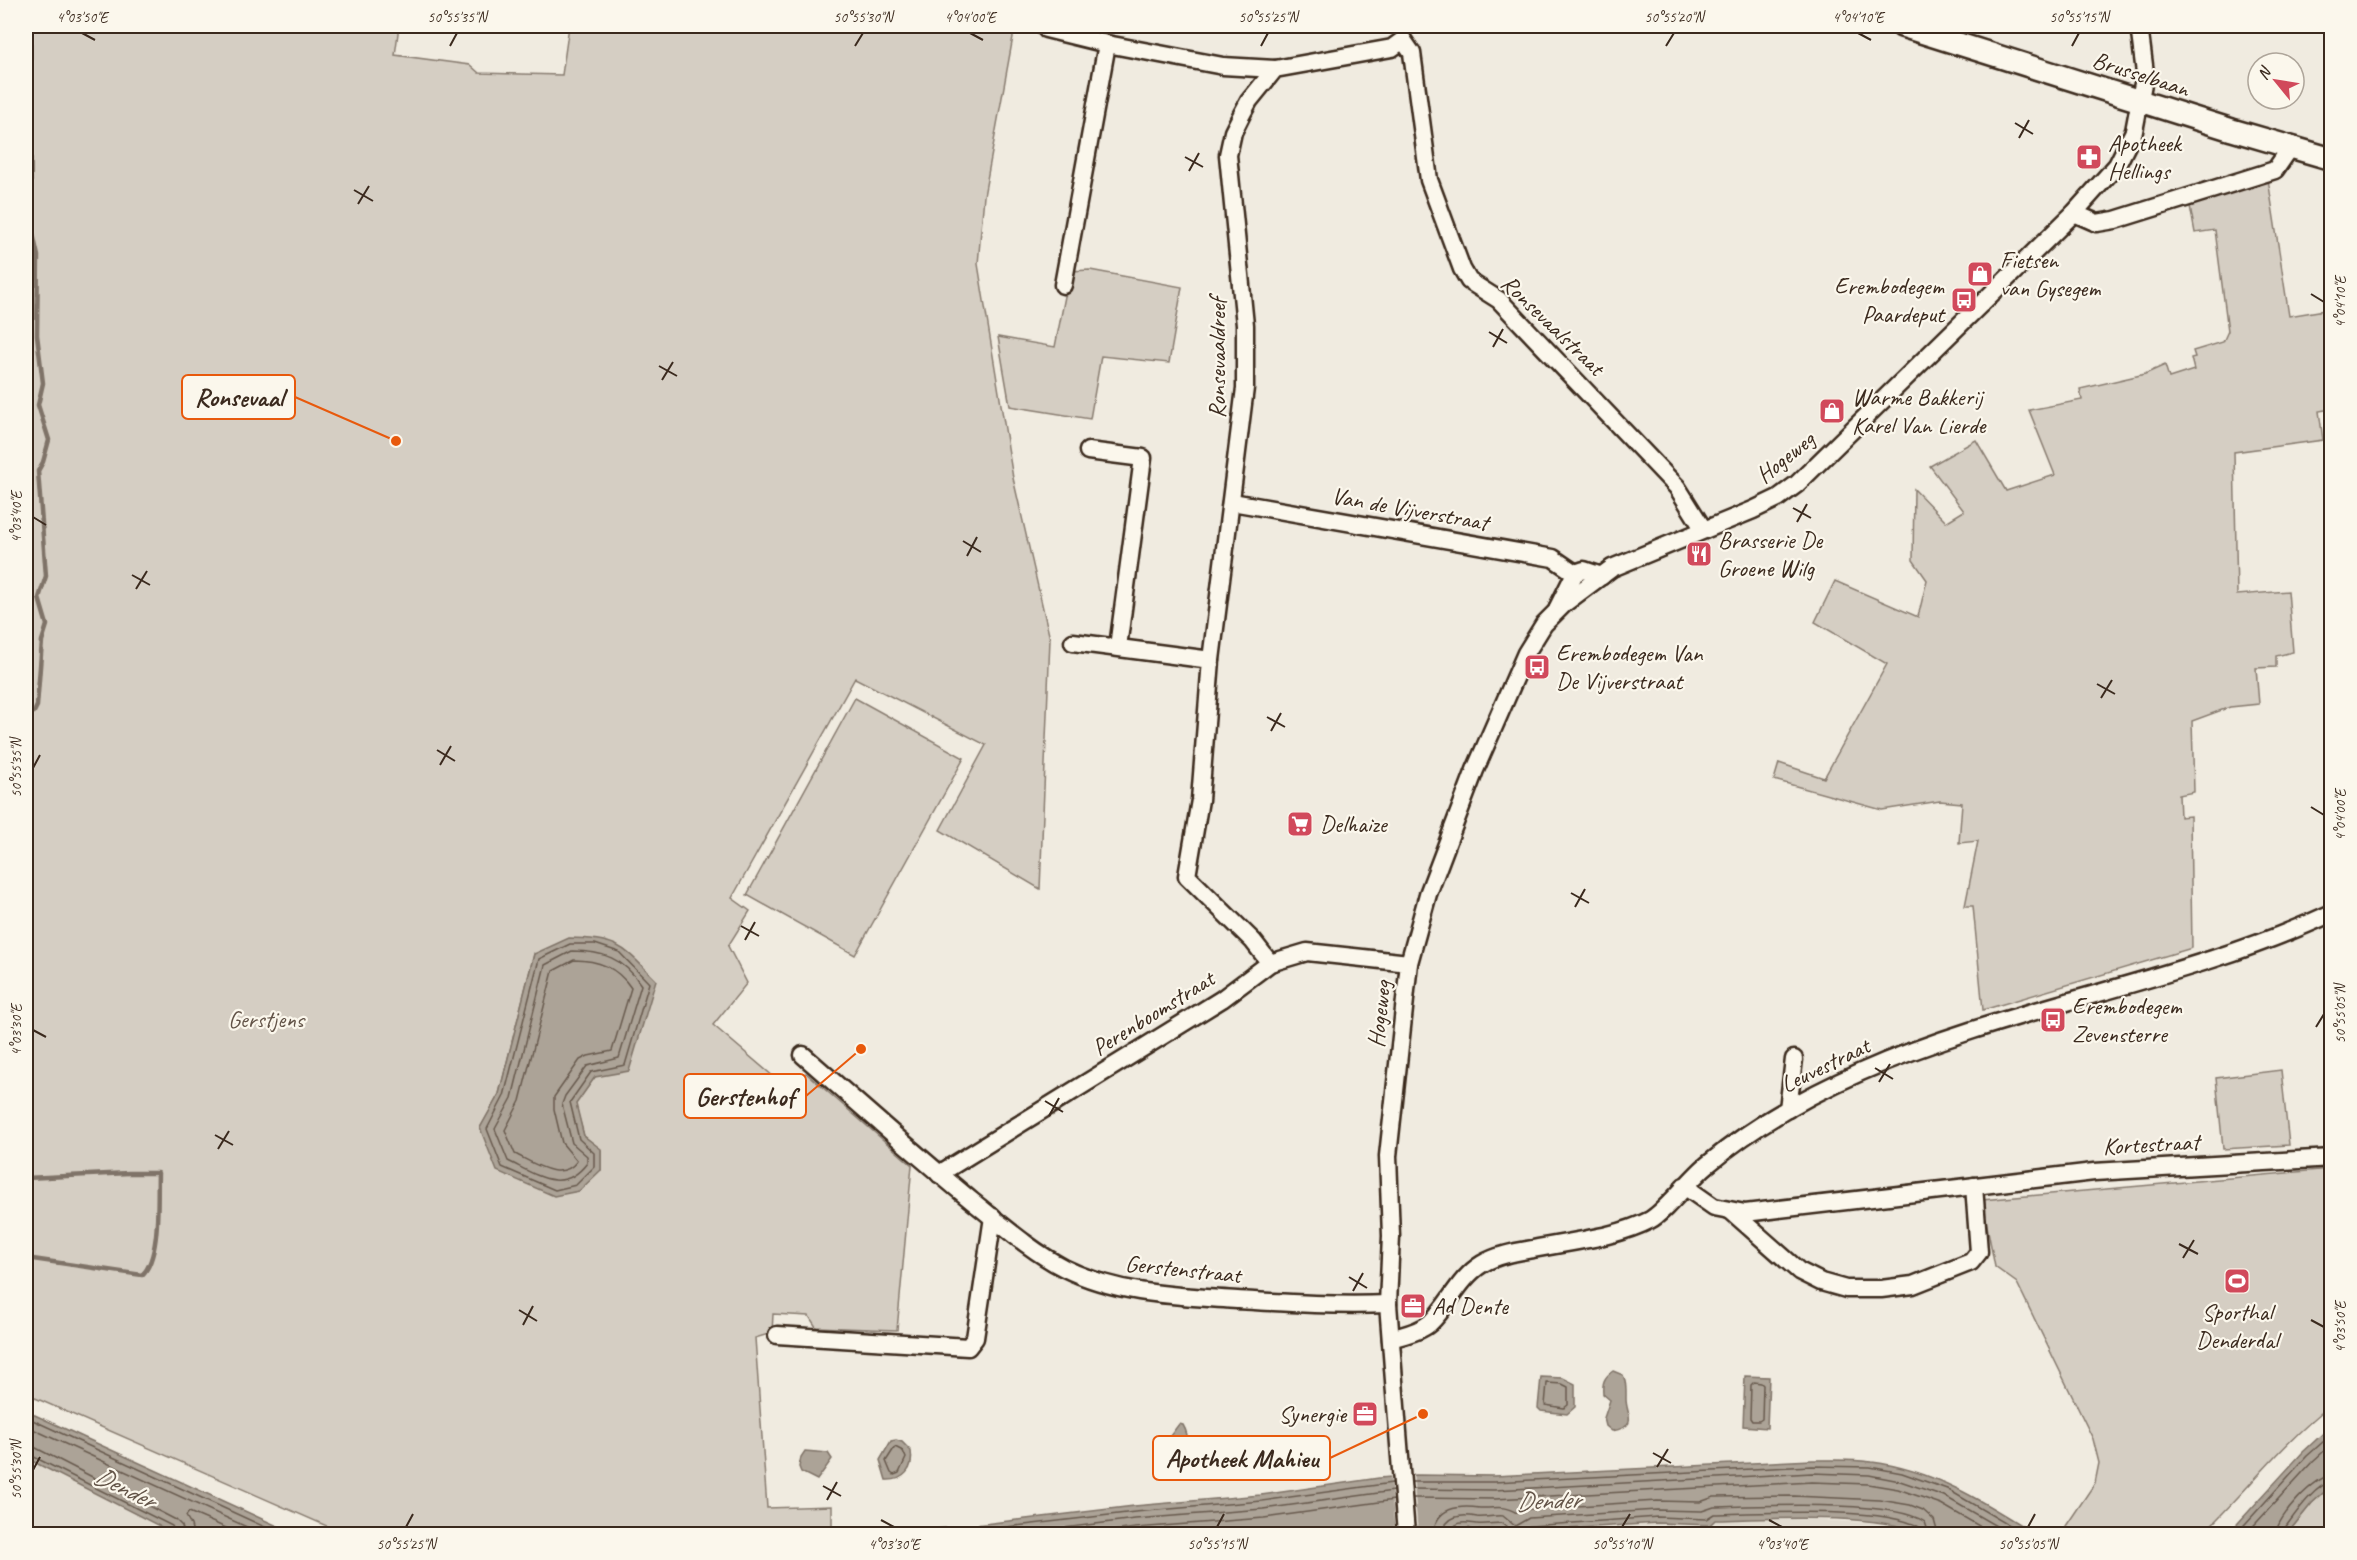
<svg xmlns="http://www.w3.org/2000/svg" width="2357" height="1560" viewBox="0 0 2357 1560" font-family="Caveat,sans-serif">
  <rect width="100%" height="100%" fill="#f0ebe0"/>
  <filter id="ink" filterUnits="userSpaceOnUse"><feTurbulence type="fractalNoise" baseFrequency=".0167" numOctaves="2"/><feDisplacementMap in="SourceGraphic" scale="12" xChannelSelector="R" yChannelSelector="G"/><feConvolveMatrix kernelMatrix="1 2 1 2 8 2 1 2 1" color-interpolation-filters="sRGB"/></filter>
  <g filter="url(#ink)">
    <g fill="#e2dcd1">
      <path d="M26,1458L175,1534H26Z"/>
      <path d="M1794,1519L1879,1523L1905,1527L1920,1534H1444L1470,1527L1500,1529L1501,1533L1658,1523L1710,1525L1715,1520Z"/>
    </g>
    <g fill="#d5cec3" stroke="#887c70" stroke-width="1.5" fill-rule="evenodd">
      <path d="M26,26H399L395,55L470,65L479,73L562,75L569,26H1015L984,196L978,264L1013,478L1050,639L1040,889L940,830L986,745L855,678L732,898L750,911L728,946L747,983L713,1025L781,1083L806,1073L912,1165L897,1330L816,1327L809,1316L773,1314L772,1333L755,1338L767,1508L832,1506V1527L766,1534H345L26,1394ZM534,954L595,1077L575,1104L584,1136L601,1150V1170L480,1128L499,1094Z"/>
      <path d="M2268,179L2289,316L2331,309V409L2319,411L2323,440L2234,452L2237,595L2288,591L2293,652L2276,656V667L2256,668L2259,704L2230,707L2192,721L2194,792L2179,795L2180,817L2190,816L2192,948L1983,1010L1973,906H1965L1978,841L1959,843L1962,803L1940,801L1882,810L1774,780L1779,763L1824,778L1887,664L1815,622L1835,581L1918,617L1927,580L1913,560L1914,489L1946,522L1964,511L1930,466L1976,440L2006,491L2055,475L2029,410L2082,400L2080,389L2145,374L2165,365L2169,378L2194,370L2191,358L2195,357L2193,351L2223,342L2228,331L2215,230L2195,233L2190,206Z"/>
      <path d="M1090,270L1182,287L1169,363L1101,356L1090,419L1010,406L998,337L1055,347L1070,271Z"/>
      <path d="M855,698L964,758L855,955L747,895Z"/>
      <path d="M2281,1070L2289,1145L2223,1149L2216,1078Z"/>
      <path d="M2331,1169V1405C2283,1442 2246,1492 2202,1534H2067L2062,1532L2095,1483L2099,1463L2093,1439L2017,1283L1995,1267L1982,1200Z"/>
      <path d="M2331,1486V1534H2287L2312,1503Z"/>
    </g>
    <g fill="#aca397" stroke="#7f7367" stroke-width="1.5">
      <path d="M569,938C619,938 623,947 656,980L629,1071L595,1077L576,1104L584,1136L601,1149V1170L579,1191L554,1196L497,1171L480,1128L499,1094L534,954Z"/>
      <path d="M1613,1371L1623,1375C1627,1384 1626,1390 1626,1399C1626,1415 1640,1426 1612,1431L1606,1426L1604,1418L1610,1400L1603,1394C1602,1383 1604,1377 1613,1371Z"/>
      <path d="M1745,1376L1769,1377L1767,1428L1743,1426Z"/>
      <path d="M1541,1377L1563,1378L1575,1384V1407L1567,1414L1541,1411L1538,1408Z"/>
      <path d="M26,1411L295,1534H175L26,1458Z"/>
      <path d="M1179,1424L1183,1425C1191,1438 1187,1449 1178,1461H1166L1164,1456L1167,1440Z"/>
      <path d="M2331,1426V1486L2312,1503L2287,1534H2228L2303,1452Z"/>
      <path d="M896,1440L902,1442L911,1451C914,1469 904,1481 886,1480L880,1460L891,1441Z"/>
      <path d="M805,1451L828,1453L832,1459L817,1480L801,1472L799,1467L801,1457Z"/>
      <path d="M1812,1460C1832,1460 1853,1459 1872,1462C1934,1470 1984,1502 2035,1534H1920C1881,1512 1762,1519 1715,1520L1710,1525L1658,1523L1501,1533L1500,1529L1473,1530L1469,1528L1444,1534H875L959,1527L1134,1506L1261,1495L1379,1478L1416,1475L1494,1476Z"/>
    </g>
    <path fill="#f0ebe0" d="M1413,1473L1418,1534H1395L1390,1474Z"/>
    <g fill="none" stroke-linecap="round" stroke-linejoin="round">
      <g stroke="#685a4e" stroke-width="1.5">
        <path d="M570,944H595L619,952L649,983L625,1065L591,1072L570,1102L579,1139L594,1153V1167L576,1185L555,1190L502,1167L487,1129L504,1096L539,959Z"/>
        <path d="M572,951C602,951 624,958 641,985L619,1058L587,1066L565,1096L562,1104L572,1143L587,1156V1163C563,1195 537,1175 508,1161L495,1129L512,1098L545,965Z"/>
        <path d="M574,960C598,960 617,967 631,988L612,1051L588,1056L580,1060L554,1097V1109L562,1143L577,1161C561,1183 534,1163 515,1154L505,1130L520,1101L553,971Z"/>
        <path d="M1754,1382L1761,1383L1763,1385L1762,1419L1759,1421H1752L1750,1418L1751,1385Z"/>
        <path d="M1547,1383L1562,1384L1568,1387V1405L1564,1408L1545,1405Z"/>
        <path d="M26,1417L280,1534"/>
        <path d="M26,1426L262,1534"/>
        <path d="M26,1445L34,1447L176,1520L182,1526L184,1534"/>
        <path d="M895,1447L903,1451L906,1458L899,1473L894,1475L891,1473L886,1461Z"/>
        <path d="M26,1453L172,1526L176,1534"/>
        <path d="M1412,1482H1494L1812,1466L1870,1467L1902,1473L1947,1489L2024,1534"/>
        <path d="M1412,1489L1494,1490L1812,1473L1869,1475L1900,1481L1944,1496L2010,1534"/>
        <path d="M1413,1498L1495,1499L1812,1482L1868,1484L1898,1489L1941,1504L1993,1534"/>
        <path d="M193,1534L191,1525L186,1516L189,1512L240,1534"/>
        <path d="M947,1534L1135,1512L1262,1501L1392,1483"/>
        <path d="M1016,1534L1135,1519L1263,1509L1393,1491"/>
        <path d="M1088,1534L1136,1528L1264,1518L1394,1500"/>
        <path d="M1434,1534C1435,1507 1459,1505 1480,1508C1496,1509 1501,1504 1517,1513L1529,1509L1657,1501L1700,1502L1714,1497L1794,1496L1880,1500L1910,1505L1923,1510L1934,1520L1938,1534"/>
        <path d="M1443,1534C1445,1515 1462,1514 1477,1517C1485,1518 1495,1515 1503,1516L1515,1526L1529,1518L1657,1510L1702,1511L1714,1507C1758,1506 1893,1499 1925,1522L1929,1534"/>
        <path d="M1451,1534C1453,1519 1467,1523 1477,1524C1485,1525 1494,1523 1501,1523L1506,1527V1534"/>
        <path d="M1523,1534L1524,1528L1530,1526L1658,1517L1706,1519L1714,1514C1758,1513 1886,1506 1919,1527L1922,1534"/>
        <path d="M2236,1534L2307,1456L2332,1434"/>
        <path d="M2246,1534L2313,1461L2332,1444"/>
        <path d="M2276,1534C2276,1518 2315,1476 2332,1475"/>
        <path d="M2283,1534L2284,1529C2294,1516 2315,1484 2332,1482"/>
      </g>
      <g stroke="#7f7367" stroke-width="4.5">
        <path d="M26,714L34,712L37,706L42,641L47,625L39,598L46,576L38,471L43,462L49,440L38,405L43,383L37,335L38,256L31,225L30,26"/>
        <path d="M26,1178L129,1173H158C157,1199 161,1258 142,1275L26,1258"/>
      </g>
      <g stroke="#3b2a1e" stroke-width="21">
        <g id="minor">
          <path d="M1046,29L1107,44L1223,66L1275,69"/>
          <path d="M1403,40L1412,53L1429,180L1462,269L1469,281L1499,300L1677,487L1704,530"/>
          <path d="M2074,213L2097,223L2115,220L2275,170L2291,147"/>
          <path d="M1063,285L1107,44"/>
          <path d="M1088,451L1143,458L1118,647"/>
          <path d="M1232,502L1553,558L1575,573"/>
          <path d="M1558,607L1575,573L1584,570L1602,576"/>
          <path d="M1073,642L1211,660"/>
          <path d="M1270,963L1253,941L1187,876L1200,800L1211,660L1245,388V325L1228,155L1233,132L1242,114L1249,101L1275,69L1392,48L1403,40"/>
          <path d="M803,1055C859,1104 915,1154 972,1201C1001,1224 1031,1251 1064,1268C1118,1295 1179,1296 1237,1300C1288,1303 1337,1306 1388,1304"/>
          <path d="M1788,1109L1794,1059"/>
          <path d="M939,1174L1222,999L1270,963L1307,952L1409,963"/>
          <path d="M1684,1186L1714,1207L1745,1213L2094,1172L2332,1158"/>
          <path d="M1731,1211L1799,1271L1821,1282L1846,1289H1881L1913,1285L1971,1262L1979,1252L1974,1186"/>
          <path d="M777,1335L968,1347L975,1338L993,1217"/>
          <path d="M1391,1339C1403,1335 1420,1332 1430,1323C1449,1305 1459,1278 1482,1264C1497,1255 1516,1252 1533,1249C1571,1241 1615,1238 1650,1220C1665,1212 1691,1178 1707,1165C1753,1126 1806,1096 1861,1072C2012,1005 2181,983 2332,913"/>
          <path d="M1406,1534L1388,1304L1391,1236L1388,1156L1409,963L1428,894L1475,770L1526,653L1544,624L1565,603L1612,568L1753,510L1778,498L1797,484L2074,213L2117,165L2134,131L2145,73L2139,26"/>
        </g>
      </g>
      <g stroke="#3b2a1e" stroke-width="26">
        <path id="major" d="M1902,26L2232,130L2332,159"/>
      </g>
      <use href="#minor" stroke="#fbf7ec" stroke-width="16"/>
      <use href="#major" stroke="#fbf7ec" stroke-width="21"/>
    </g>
  </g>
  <path fill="none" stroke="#3b2a1e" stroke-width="2" d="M82,33L95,40M970,33L983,40M1858,33L1871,40M450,46L457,33M855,46L863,33M1261,46L1268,33M1666,46L1674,33M2072,46L2079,33M2015,123L2033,134M2019,138L2029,120M1185,157L1203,167M1189,171L1199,153M354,190L373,201M358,204L369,186M2311,294L2324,302M1489,332L1507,343M1493,347L1503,329M659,366L677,376M662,380L673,362M1793,508L1811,518M33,517L46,525M1797,522L1807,504M963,541L981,552M967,556L977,537M132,575L150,585M136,589L147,571M2097,684L2115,694M2101,698L2112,680M1267,717L1285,727M1271,731L1281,713M437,750L455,761M440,765L451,746M33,768L40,755M2311,807L2324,815M1571,893L1589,903M1575,907L1585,889M741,926L759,936M745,940L755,922M2316,1027L2324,1014M33,1030L46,1037M1875,1068L1893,1079M1879,1082L1890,1064M1045,1101L1063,1112M1049,1116L1059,1098M215,1135L233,1145M218,1149L229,1131M2179,1244L2198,1254M2183,1258L2194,1240M1349,1277L1367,1288M1353,1291L1363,1273M519,1310L537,1321M2311,1320L2324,1327M523,1325L533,1306M1653,1453L1671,1463M1657,1467L1668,1449M33,1470L40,1457M823,1486L841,1496M827,1500L837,1482M881,1520L894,1527M1769,1520L1782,1527M406,1527L413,1514M1217,1527L1224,1514M1622,1527L1630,1514M2028,1527L2035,1514"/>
  <defs>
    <g id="pharmacy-square" transform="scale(1.35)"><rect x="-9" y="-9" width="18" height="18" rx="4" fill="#d1495b" stroke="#fbf7ec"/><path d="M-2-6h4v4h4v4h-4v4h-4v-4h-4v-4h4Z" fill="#fff"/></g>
    <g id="shop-square" transform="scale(1.35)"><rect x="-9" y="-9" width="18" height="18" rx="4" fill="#d1495b" stroke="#fbf7ec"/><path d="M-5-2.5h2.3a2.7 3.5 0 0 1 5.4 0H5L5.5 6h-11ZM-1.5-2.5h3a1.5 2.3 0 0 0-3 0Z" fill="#fff"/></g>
    <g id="bus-square" transform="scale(1.35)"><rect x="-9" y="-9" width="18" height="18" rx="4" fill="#d1495b" stroke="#fbf7ec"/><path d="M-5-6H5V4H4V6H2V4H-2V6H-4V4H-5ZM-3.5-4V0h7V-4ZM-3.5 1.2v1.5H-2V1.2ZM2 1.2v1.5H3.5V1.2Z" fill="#fff"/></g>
    <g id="restaurant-square" transform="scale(1.35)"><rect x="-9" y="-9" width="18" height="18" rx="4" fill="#d1495b" stroke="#fbf7ec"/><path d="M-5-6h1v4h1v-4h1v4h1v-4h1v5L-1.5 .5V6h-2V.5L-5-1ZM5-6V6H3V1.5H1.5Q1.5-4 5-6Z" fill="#fff"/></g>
    <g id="supermarket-square" transform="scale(1.35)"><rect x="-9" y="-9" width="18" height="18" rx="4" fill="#d1495b" stroke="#fbf7ec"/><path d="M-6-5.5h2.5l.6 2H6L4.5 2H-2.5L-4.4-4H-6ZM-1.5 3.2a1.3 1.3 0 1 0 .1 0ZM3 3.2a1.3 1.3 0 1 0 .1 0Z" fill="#fff"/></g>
    <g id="stadium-square" transform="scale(1.35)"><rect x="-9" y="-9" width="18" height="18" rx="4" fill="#d1495b" stroke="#fbf7ec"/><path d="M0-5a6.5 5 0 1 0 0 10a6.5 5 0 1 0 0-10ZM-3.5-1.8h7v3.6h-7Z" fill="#fff"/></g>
    <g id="office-square" transform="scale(1.35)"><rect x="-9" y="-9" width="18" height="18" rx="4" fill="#d1495b" stroke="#fbf7ec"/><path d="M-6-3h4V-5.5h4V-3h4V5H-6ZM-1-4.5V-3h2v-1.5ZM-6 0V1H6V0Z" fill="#fff"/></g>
  </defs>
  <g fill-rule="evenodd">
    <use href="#pharmacy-square" x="2089" y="157"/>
    <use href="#shop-square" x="1980" y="274"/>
    <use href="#bus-square" x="1964" y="300"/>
    <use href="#shop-square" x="1832" y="411"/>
    <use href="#restaurant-square" x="1699" y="554"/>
    <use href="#bus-square" x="1537" y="667"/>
    <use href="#supermarket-square" x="1300" y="824"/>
    <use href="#bus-square" x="2053" y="1020"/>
    <use href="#stadium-square" x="2237" y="1281"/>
    <use href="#office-square" x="1413" y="1306"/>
    <use href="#office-square" x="1365" y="1414"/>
  </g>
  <g text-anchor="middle" stroke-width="4.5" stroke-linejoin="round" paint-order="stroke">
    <g font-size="24" fill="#3b2a1e" stroke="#fbf7ec">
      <text transform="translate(2141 74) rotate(18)" y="8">Brusselbaan</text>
      <text transform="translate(1553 325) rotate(44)" y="8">Ronsevaalstraat</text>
      <text transform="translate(1217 358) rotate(-90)" y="8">Ronsevaaldreef</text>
      <text transform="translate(1785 457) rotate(-39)" y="8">Hogeweg</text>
      <text transform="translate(1410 509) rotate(10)" y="8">Van de Vijverstraat</text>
      <text transform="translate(1153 1013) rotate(-32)" y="8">Perenboomstraat</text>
      <text transform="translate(1379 1014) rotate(-84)" y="8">Hogeweg</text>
      <text transform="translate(1825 1065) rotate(-26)" y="8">Leuvestraat</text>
      <text transform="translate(2151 1144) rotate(-3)" y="8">Kortestraat</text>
      <text transform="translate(1183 1269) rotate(6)" y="8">Gerstenstraat</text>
    </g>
    <g font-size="24" fill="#3b2a1e" stroke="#fbf7ec" text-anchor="start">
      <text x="2108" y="151">Apotheek<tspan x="2108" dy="28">Hellings</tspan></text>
      <text x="2000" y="268">Fietsen<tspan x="2000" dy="28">van Gysegem</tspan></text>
      <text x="1944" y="294" text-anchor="end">Erembodegem<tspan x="1944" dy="28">Paardeput</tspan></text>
      <text x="1852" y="405">Warme Bakkerij<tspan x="1852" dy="28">Karel Van Lierde</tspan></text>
      <text x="1718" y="548">Brasserie De<tspan x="1718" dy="28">Groene Wilg</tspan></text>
      <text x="1556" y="661">Erembodegem Van<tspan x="1556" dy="28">De Vijverstraat</tspan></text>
      <text x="1320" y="832">Delhaize</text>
      <text x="2072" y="1014">Erembodegem<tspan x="2072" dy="28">Zevensterre</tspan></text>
      <text x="1432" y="1314">Ad Dente</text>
      <text x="2237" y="1320" text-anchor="middle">Sporthal<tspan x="2237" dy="28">Denderdal</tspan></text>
      <text x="1346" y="1422" text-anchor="end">Synergie</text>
    </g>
    <g font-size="24" fill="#625347" stroke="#fbf7ec">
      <text x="266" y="1027">Gerstjens</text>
    </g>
    <g font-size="26" font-style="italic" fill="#635448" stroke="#fbf7ec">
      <text transform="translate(125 1487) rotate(26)" y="9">Dender</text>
      <text transform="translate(1548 1500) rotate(-2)" y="9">Dender</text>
    </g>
  </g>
  <path fill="none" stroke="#e8590c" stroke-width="2" d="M396 441L295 397M861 1049L806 1096M1423 1414L1330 1458"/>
  <g fill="#e8590c" stroke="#fbf7ec" stroke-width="2">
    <circle cx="396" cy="441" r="6"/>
    <circle cx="861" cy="1049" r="6"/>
    <circle cx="1423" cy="1414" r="6"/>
  </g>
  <g fill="#fbf7ec" stroke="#e8590c" stroke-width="2">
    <rect x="182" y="375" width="113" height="44" rx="6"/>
    <rect x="684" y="1074" width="122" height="44" rx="6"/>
    <rect x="1153" y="1436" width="177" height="44" rx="6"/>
  </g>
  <g font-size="26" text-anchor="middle" font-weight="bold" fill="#3b2a1e">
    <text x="239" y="406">Ronsevaal</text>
    <text x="745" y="1105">Gerstenhof</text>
    <text x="1242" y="1467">Apotheek Mahieu</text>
  </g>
  <rect width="2357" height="1560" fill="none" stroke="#fbf7ec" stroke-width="66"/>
  <g transform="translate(2276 81) rotate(300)"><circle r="28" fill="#fbf7ec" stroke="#aea59a" stroke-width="1.5"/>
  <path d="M0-4.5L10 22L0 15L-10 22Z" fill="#d1495b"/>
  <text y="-9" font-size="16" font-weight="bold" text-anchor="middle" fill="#3b2a1e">N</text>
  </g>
  <rect x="33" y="33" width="2291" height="1494" fill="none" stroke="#3b2a1e" stroke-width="2"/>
  <g font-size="15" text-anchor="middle" fill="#3b2a1e">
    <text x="82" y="22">4°03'50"E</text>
    <text x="457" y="22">50°55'35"N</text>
    <text x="863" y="22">50°55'30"N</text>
    <text x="970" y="22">4°04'00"E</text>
    <text x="1268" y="22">50°55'25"N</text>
    <text x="1674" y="22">50°55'20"N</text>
    <text x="1858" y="22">4°04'10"E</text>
    <text x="2079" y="22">50°55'15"N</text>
    <text transform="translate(2340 302) rotate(-90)" y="5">4°04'10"E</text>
    <text transform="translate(16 517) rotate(-90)" y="5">4°03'40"E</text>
    <text transform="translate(16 768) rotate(-90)" y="5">50°55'35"N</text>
    <text transform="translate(2340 815) rotate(-90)" y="5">4°04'00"E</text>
    <text transform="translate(2340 1014) rotate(-90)" y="5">50°55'05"N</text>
    <text transform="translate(16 1030) rotate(-90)" y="5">4°03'30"E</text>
    <text transform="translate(2340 1327) rotate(-90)" y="5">4°03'50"E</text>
    <text transform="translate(16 1470) rotate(-90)" y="5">50°55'30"N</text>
    <text x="406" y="1549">50°55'25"N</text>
    <text x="894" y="1549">4°03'30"E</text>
    <text x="1217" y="1549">50°55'15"N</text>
    <text x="1622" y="1549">50°55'10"N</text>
    <text x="1782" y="1549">4°03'40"E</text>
    <text x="2028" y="1549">50°55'05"N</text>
  </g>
</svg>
